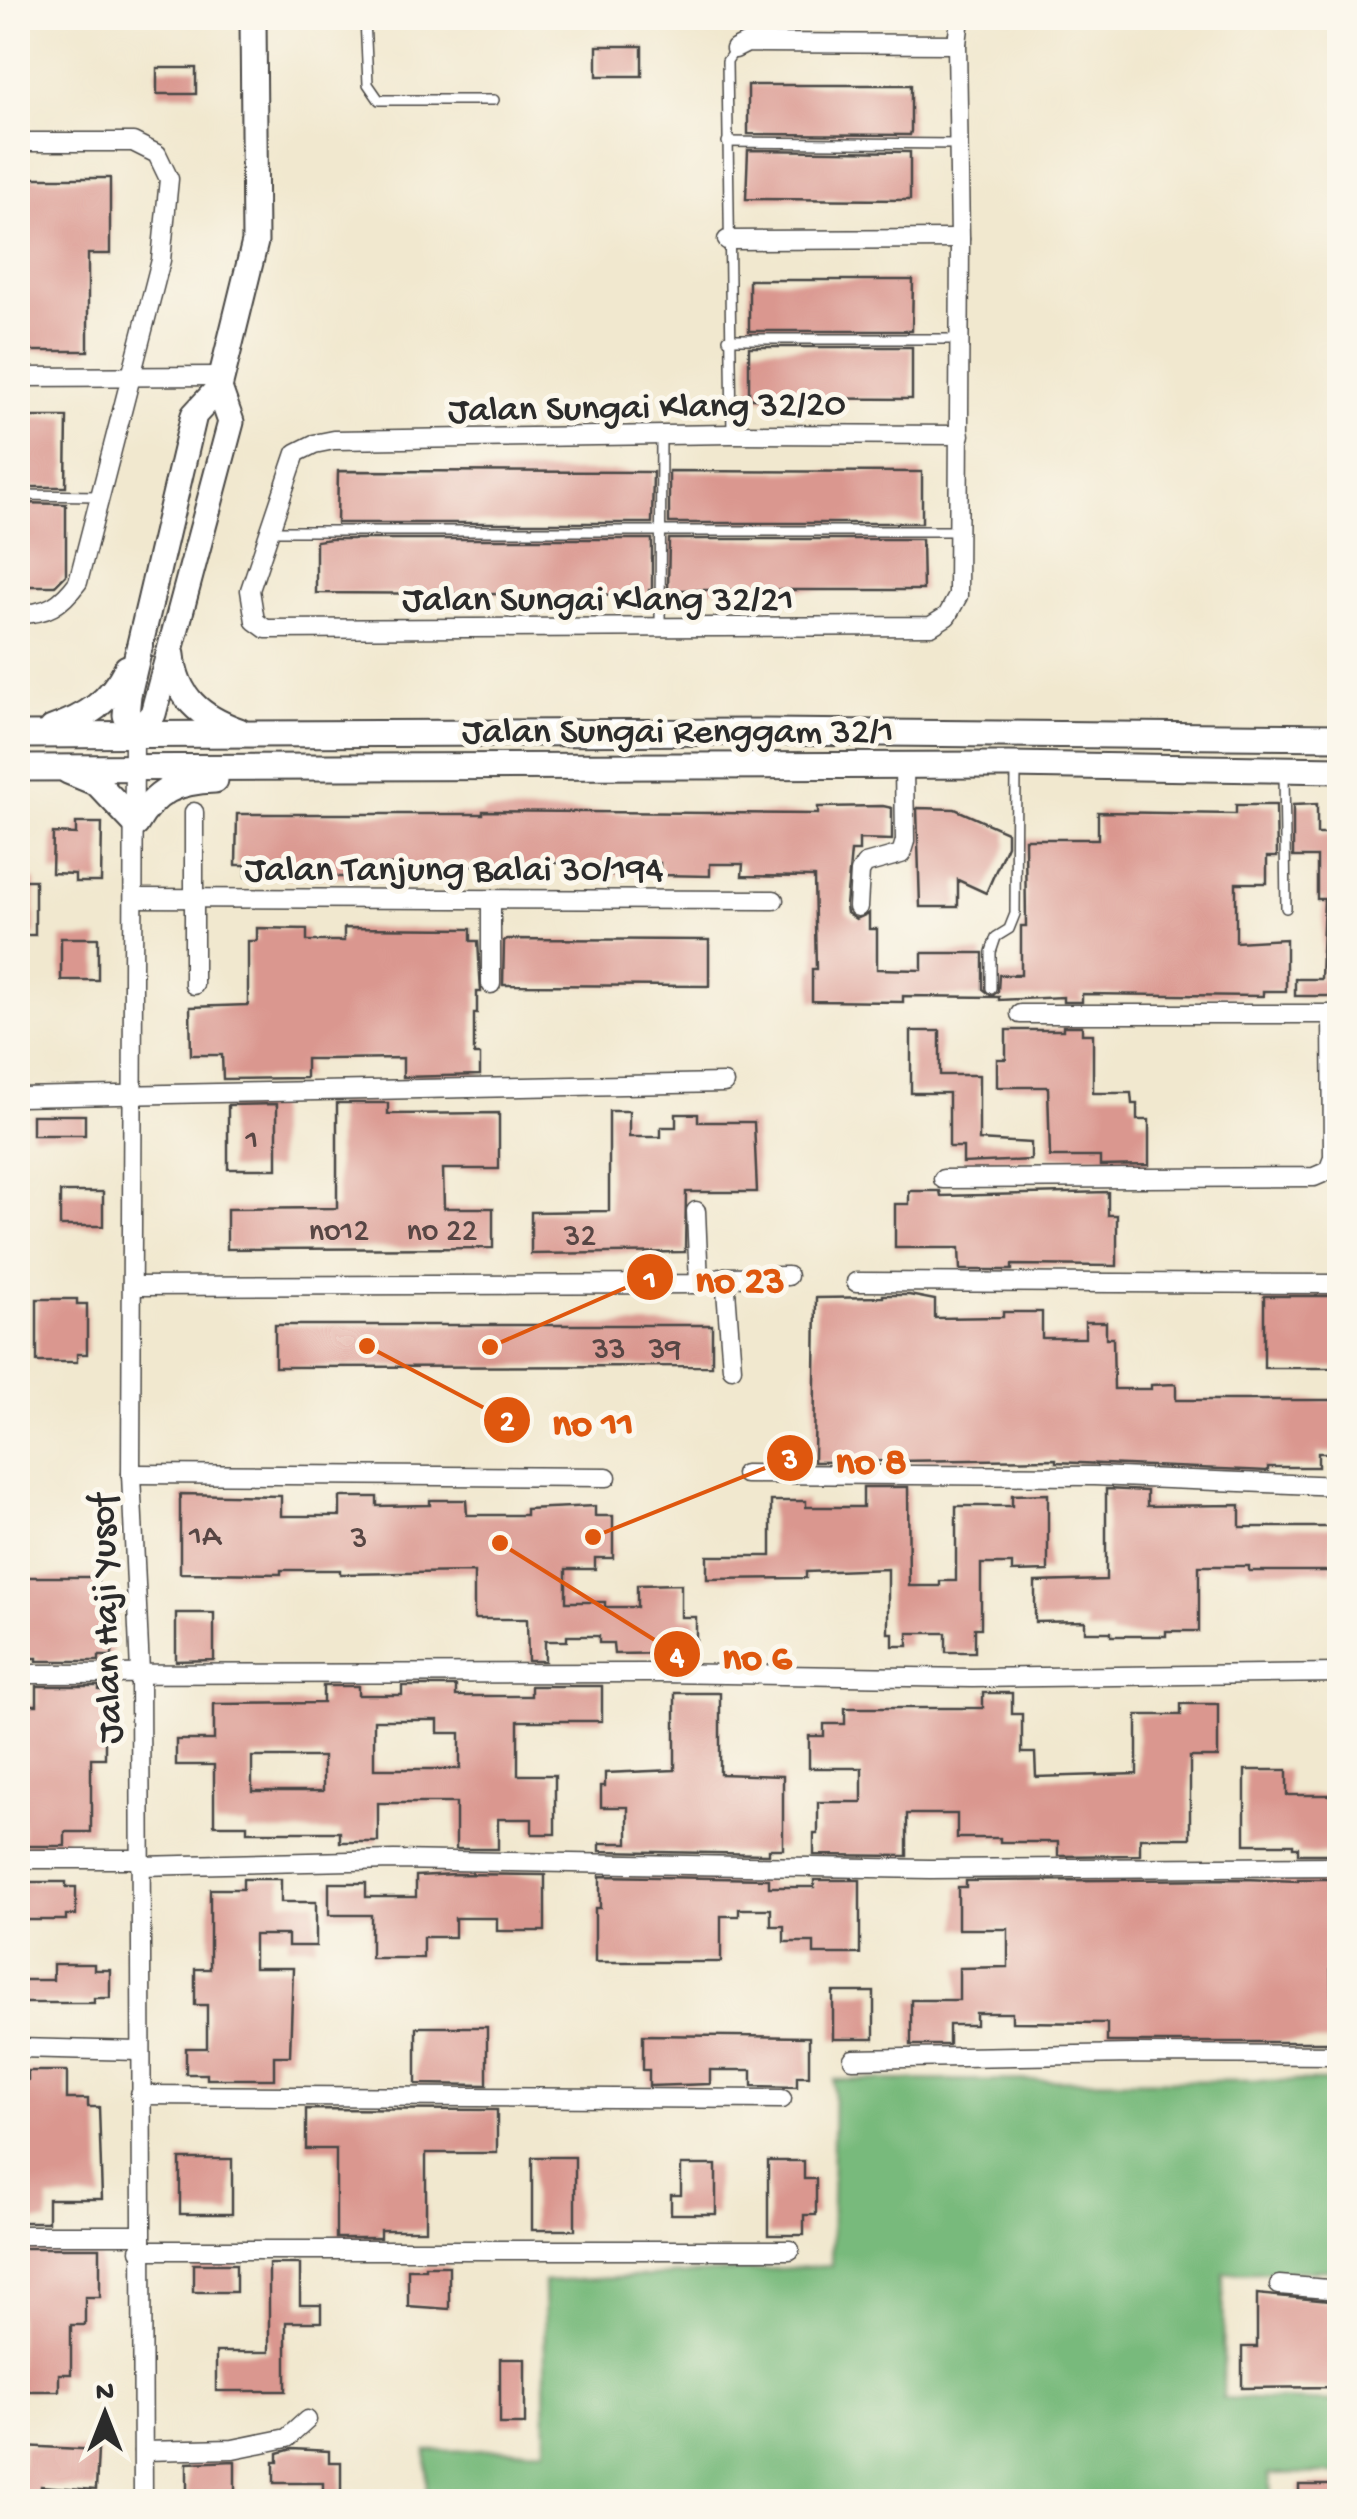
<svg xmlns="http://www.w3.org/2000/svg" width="1357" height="2519" viewBox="0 0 1357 2519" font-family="'Gochi Hand',sans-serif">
  <rect width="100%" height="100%" fill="#fbf7ec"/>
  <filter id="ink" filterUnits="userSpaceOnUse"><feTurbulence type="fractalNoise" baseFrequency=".01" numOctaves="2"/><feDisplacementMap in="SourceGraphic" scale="20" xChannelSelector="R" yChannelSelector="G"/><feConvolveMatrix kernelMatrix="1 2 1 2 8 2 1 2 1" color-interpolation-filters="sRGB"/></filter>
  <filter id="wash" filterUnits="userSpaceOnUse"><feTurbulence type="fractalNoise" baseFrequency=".0048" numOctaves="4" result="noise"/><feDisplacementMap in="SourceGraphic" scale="40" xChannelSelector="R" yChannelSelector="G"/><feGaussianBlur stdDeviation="2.25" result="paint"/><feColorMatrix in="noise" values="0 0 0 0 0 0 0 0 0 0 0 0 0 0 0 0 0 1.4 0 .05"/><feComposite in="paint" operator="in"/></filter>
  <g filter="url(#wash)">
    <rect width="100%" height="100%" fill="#f1e8cf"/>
    <path fill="#78ba7c" stroke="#527254" stroke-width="2.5" d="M834,2080L1339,2081V2270L1224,2273L1223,2398L1339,2402V2473L1269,2474L1272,2502L427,2501L426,2451L546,2449L544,2282L831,2266Z"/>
    <g id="blocks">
      <g fill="#da978f" fill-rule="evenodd">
        <rect x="597" y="46" width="45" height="30"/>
        <rect x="157" y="68" width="39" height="26"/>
        <path d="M748,85H911V131L910,135L748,134Z"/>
        <path d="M748,150L910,152V200L746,199Z"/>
        <path d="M18,178H110V254H88V351H18Z"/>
        <path d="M749,280H913L912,331H749Z"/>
        <path d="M749,347H912V399L749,398Z"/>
        <path d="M18,417H67L66,487H18Z"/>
        <path d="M338,471L653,472L652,523H337Z"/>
        <path d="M669,471L922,472V523H669Z"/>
        <path d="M18,503L66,504V575L55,586H18Z"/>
        <path d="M331,539H652V590H649V595L316,593V541Z"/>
        <path d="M669,539H922L923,590H668Z"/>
        <path d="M1317,804V834H1340L1338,996H1295V979H1321L1324,899H1317V857H1293V805Z"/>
        <path d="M1236,805H1276L1277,857H1267V883H1236V942L1286,939V991H1263V996L1082,994V1002H1063V997L999,1000V997L903,996V1002L812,1001V969H816L814,877L742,876L743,864H710V876L660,875V863H625V875L575,874V863H542V874H492V865H459V877L409,876V865H377V877H246V865H236L237,814H483V811L818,814V807L883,806L892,808V840L859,839V851H851L846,906L847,913L856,919L869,913V929H877V969L922,970V953H983V989L992,996L998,991L999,975H1021V926H1026L1025,839H1098V812L1236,814Z"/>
        <path d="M917,808L955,809L1007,832V845L986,893L958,880V907H920Z"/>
        <path d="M76,823H102L101,882H75V874L52,873L53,833L76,834Z"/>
        <rect x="18" y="880" width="17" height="55"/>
        <path d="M257,928L307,929V941H344V928L471,929V941H478L481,992H477V1013H474V1055H480V1075L403,1077V1058L330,1059H306V1078L223,1079L222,1055H191L190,1007L248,1005V941H257Z"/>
        <rect x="61" y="938" width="37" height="42"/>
        <path d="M507,939L709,940V986L503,985L504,941Z"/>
        <path d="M1063,1026H1082V1034H1093V1093H1131L1132,1104H1137V1120H1149V1165L1100,1166V1157H1050L1048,1087H997V1059H1006V1030H1063Z"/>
        <path d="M911,1031H940V1075H979V1140L1031,1143V1160L963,1163V1147H949V1093H911Z"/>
        <path d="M337,1103H388V1114L499,1113V1169H443L444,1208H493V1248L227,1249V1209L337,1208Z"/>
        <path d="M277,1104V1169H228V1105Z"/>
        <path d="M609,1111H629V1137H661V1127H676V1114H698V1122H754L757,1192H686L685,1252L531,1254V1212L609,1211Z"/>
        <rect x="32" y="1115" width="53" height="20"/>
        <path d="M909,1191H940L941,1196L1108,1192V1215H1117V1266L1012,1265V1270H960L959,1248H895V1204H909Z"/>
        <rect x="60" y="1192" width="43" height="34"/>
        <path d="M883,1295H909L935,1300V1318L1003,1317V1312H1042V1338H1085V1322H1106V1338H1113L1114,1389H1151V1385L1176,1384V1400H1340V1453H1318V1467H1268V1471L1056,1462V1459L814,1462L816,1298L883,1297Z"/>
        <rect x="1264" y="1296" width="76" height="72"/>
        <path d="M37,1299H77V1304H87V1354H77V1362H37Z"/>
        <path d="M275,1325H712V1366L275,1367Z"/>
        <path d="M863,1487H908L909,1586H940V1581H956V1506H1012V1495L1048,1494V1571L1012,1572V1564H981V1628H975V1652H946V1633H908V1646H893V1633H888V1569L806,1572V1578L707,1579V1556H771V1501H806V1507H863Z"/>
        <path d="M1106,1489L1147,1491V1506L1240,1505V1527H1332V1571H1249V1566H1199V1631H1166V1636H1111V1632H1085V1621L1035,1622V1582L1106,1580Z"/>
        <path d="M180,1494L281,1496V1516H340V1497H377V1506L430,1505V1500H466L467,1515H526V1509L595,1506V1516H613V1558H595V1569H566V1602H605V1607H637V1585L681,1584V1617H696V1646H681V1653L614,1654L613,1643H599V1636H567V1641H545V1661H528L527,1619H474V1572L340,1574V1570H281V1574L180,1573Z"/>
        <path d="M18,1577H98V1592H114L112,1656H99V1661H37V1658H18Z"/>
        <path d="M176,1613H214V1660L176,1661Z"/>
        <path d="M37,1686H99V1690H105V1758H91V1832H65V1846H22V1819H18V1705H37Z"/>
        <path d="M323,1686H358V1695H402V1686H456V1696H531V1686H602V1721H518V1775H555V1834H532V1819H498V1849H456V1803H378V1842H340V1832H247V1825H214V1765H176V1740H214V1704L323,1703ZM374,1720H438V1733H460V1769H374ZM252,1757H323V1791H252Z"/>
        <path d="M675,1693H720V1774L783,1776V1849H769V1854L600,1851V1843H628V1807H601V1786H605V1773L675,1770Z"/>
        <path d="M983,1693H1012V1714H1022V1753H1035L1036,1777L1137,1774V1715H1181V1704H1218V1757H1190V1838H1140V1855L1058,1856V1842H1000V1838H957V1814H907V1856L814,1855V1834H818V1802H862V1768H809V1736H824V1724H845V1708H983Z"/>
        <path d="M1245,1770H1287V1795H1340V1847H1329V1854H1298V1847H1293V1844H1245Z"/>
        <path d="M456,1874L545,1875V1931H497V1918H455V1937H423V1958H371V1915H329V1883H366V1897H416V1876Z"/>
        <path d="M600,1876L769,1879V1887H814V1880H860V1954H814V1942H784V1926H771V1909H739V1916H721V1962H595V1908H600Z"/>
        <path d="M243,1879H281V1902H316V1946H288V1935H254V1968H293L290,2056H274V2079H207V2074H186V2048H207V2005H195V1969H210V1889H243Z"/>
        <path d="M1245,1879L1298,1881V1879H1329L1332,2042H1107V2023L1012,2022V2013H976V2025H949V2045H911V2000H959V1968L1008,1967V1929H958V1887H966V1881Z"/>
        <path d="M18,1882H66V1887H76V1915H66V1920H18Z"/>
        <path d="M53,1964H94V1970H110V1998H94V2003H18V1980H53Z"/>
        <rect x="833" y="1992" width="41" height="47"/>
        <path d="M416,2027H487V2085L416,2084Z"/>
        <path d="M643,2035L809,2037V2076H797V2087L752,2086V2070H710V2084L649,2086V2070H643Z"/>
        <path d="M28,2071H67V2099H88V2107H99L102,2199H48V2222H18V2080H28Z"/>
        <path d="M306,2109L497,2110V2153H426V2230H380V2238H336V2149H306Z"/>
        <rect x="532" y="2157" width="43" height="73"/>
        <rect x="180" y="2159" width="52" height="55"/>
        <path d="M768,2161H804V2179H816V2215H804V2235H768Z"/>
        <path d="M681,2165H716V2214H671V2195H681Z"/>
        <path d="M18,2248H100V2297H85V2325H71V2374H59V2391H18Z"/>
        <rect x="193" y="2264" width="43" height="28"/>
        <path d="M269,2264H300V2305H321V2322H286V2391H216V2352H269Z"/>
        <path d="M425,2266H449V2309L408,2306V2269H425Z"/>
        <path d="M1257,2294L1340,2302V2387L1242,2388V2347H1257Z"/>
        <rect x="500" y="2359" width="25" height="65"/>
        <path d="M23,2446L98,2450L96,2490L41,2486L40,2496L20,2494Z"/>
        <path d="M292,2449L329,2451V2462H341V2493H323V2483H274V2462H278V2453Z"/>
        <path d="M235,2461V2502H187V2463Z"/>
        <rect x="1299" y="2485" width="41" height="17"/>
      </g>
    </g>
  </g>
  <g filter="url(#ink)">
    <use href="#blocks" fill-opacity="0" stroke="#494744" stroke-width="2.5"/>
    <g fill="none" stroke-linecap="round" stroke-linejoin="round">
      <g stroke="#494744" stroke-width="12">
        <g id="lane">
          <path d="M365,18L368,84L379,100H494"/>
          <path d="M727,142L958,144"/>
          <path d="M728,339H960"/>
          <path d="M732,434L727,61L735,49"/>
          <path d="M18,495L100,496"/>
          <path d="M271,531H958"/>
          <path d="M660,627L661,435"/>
          <path d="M1284,773L1286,908"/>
          <path d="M991,988V952L996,937L1009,929L1015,914L1016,768"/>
        </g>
      </g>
      <g stroke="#494744" stroke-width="21">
        <g id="street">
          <path d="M960,18L957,44L960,239L958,596L947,616L931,626L266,629L255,621L250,590L296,453L314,444L334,440L732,434L960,435"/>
          <path d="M735,49L747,43L957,44"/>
          <path d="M18,142H133L157,154L169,179L161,260L78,582C61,605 47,614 18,614"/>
          <path d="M727,240L960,239"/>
          <path d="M18,377L222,376"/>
          <path d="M134,735L131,1474L140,1672L143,2502"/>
          <path d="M194,812V985"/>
          <path d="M134,898L774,900"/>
          <path d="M491,900V984"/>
          <path d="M858,907L860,872L865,864L901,854L905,841L904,765"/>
          <path d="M1020,1014H1339"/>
          <path d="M18,1097L724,1083"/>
          <path d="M943,1179L1314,1177L1328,1171L1333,1158L1332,1014"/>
          <path d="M696,1211L699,1284"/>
          <path d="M725,1277L732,1368"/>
          <path d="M856,1282L1340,1284"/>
          <path d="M132,1286L699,1284L725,1277L788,1276"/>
          <path d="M131,1474L607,1477"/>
          <path d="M745,1474L1094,1476L1340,1486"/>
          <path d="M18,1674L659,1673L972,1678L1340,1673"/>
          <path d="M18,1859H141"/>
          <path d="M140,1866L394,1860L930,1869L1340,1866"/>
          <path d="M18,2048L139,2051"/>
          <path d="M853,2059L1134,2054L1340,2055"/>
          <path d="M140,2095L782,2099"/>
          <path d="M18,2235H140"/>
          <path d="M140,2250H790"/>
          <path d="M1279,2285L1340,2290"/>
          <path d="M143,2451L233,2449L287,2438L307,2420"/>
        </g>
      </g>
      <g stroke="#494744" stroke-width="29">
        <g id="secondary">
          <path d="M172,655C176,697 200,717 239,731"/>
          <path d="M52,729C87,717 110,702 127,668"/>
          <path d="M18,735L764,732L1340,737"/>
          <path d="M134,735L126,715L128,695L194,415L219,388L255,242L253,18"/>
          <path d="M134,735L153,714L231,422L219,388"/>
          <path d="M18,768L1009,765L1340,770"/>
          <path d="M68,771L97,783L136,824C155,791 177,781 215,780"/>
        </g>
      </g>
      <use href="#lane" stroke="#fff" stroke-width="9"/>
      <use href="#street" stroke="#fff" stroke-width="18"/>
      <use href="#secondary" stroke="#fff" stroke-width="25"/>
    </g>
  </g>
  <g text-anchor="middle" stroke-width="10" stroke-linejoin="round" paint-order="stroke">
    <g font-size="32" fill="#574644">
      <text x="252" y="1148">1</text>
      <text x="339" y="1239">no12</text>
      <text x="442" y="1239">no 22</text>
      <text x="580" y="1244">32</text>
      <text x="609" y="1357">33</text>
      <text x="665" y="1357">39</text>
      <text x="205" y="1544">1A</text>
      <text x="359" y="1546">3</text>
    </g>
    <g font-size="38" fill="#2b2b2b" stroke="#fbf7ec">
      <text transform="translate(647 404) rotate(-1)" y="13">Jalan Sungai Klang 32/20</text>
      <text x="598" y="609">Jalan Sungai Klang 32/21</text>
      <text x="678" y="741">Jalan Sungai Renggam 32/1</text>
      <text x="454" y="879">Jalan Tanjung Balai 30/194</text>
      <text transform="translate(103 1619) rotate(-92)" y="13">Jalan Haji Yusof</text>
    </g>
  </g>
  <path fill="none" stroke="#df570e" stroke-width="4" d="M490 1347L650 1277M367 1346L507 1420M593 1537L790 1458M500 1543L677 1654"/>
  <g fill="#df570e" stroke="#fbf7ec" stroke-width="4">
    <circle cx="490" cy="1347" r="10"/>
    <circle cx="367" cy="1346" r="10"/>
    <circle cx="593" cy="1537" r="10"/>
    <circle cx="500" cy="1543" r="10"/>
    <circle cx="650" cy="1277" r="25"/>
    <circle cx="507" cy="1420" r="25"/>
    <circle cx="790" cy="1458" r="25"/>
    <circle cx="677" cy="1654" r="25"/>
  </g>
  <g font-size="30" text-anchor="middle" font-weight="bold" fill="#fff">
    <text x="650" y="1288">1</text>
    <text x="507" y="1430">2</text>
    <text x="790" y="1468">3</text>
    <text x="677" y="1665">4</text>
  </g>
  <g font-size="40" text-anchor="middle" font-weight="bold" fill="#df570e" stroke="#fbf7ec" stroke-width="10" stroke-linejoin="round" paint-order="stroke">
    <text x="740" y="1291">no 23</text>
    <text x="593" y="1434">no 11</text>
    <text x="871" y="1472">no 8</text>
    <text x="757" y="1668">no 6</text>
  </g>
  <rect width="1357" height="2519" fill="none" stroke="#fbf7ec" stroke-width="60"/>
  <g transform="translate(105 2414)" stroke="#fbf7ec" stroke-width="8" paint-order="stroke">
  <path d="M0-8L18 38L0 25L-18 38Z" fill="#2b2b2b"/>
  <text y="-15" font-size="28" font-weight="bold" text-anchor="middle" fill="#2b2b2b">N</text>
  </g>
</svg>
